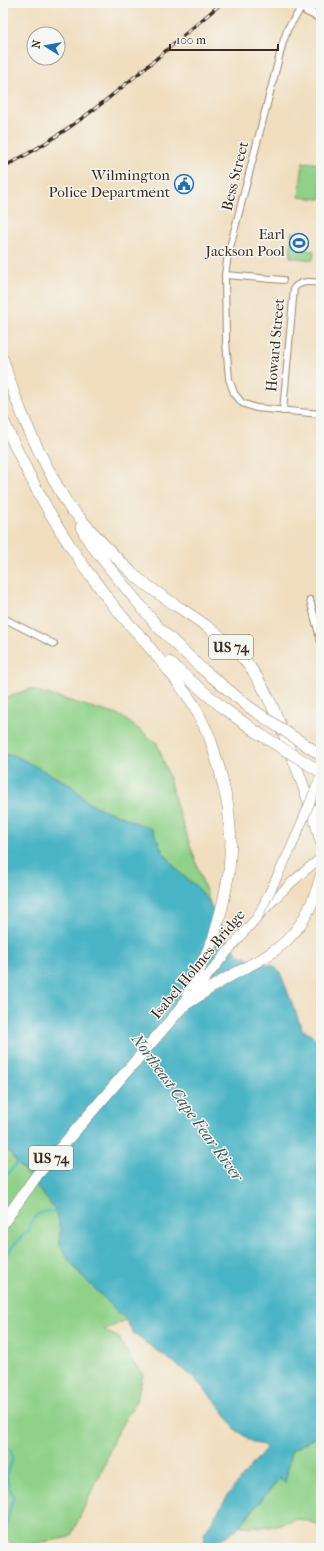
<svg xmlns="http://www.w3.org/2000/svg" width="324" height="1551" viewBox="0 0 324 1551" font-family="'IM FELL French Canon',serif">
  <rect width="100%" height="100%" fill="#f6f6f2"/>
  <filter id="ink" filterUnits="userSpaceOnUse"><feTurbulence type="fractalNoise" baseFrequency=".025" numOctaves="2"/><feDisplacementMap in="SourceGraphic" scale="8" xChannelSelector="R" yChannelSelector="G"/><feConvolveMatrix kernelMatrix="1 2 1 2 8 2 1 2 1" color-interpolation-filters="sRGB"/></filter>
  <filter id="wash" filterUnits="userSpaceOnUse"><feTurbulence type="fractalNoise" baseFrequency=".012" numOctaves="4" result="noise"/><feDisplacementMap in="SourceGraphic" scale="16" xChannelSelector="R" yChannelSelector="G"/><feGaussianBlur stdDeviation="0.9" result="paint"/><feColorMatrix in="noise" values="0 0 0 0 0 0 0 0 0 0 0 0 0 0 0 0 0 1.4 0 .05"/><feComposite in="paint" operator="in"/></filter>
  <g filter="url(#wash)">
    <rect width="100%" height="100%" fill="#f0debf"/>
    <g fill="#8fd189" stroke="#657e54">
      <path d="M303,162L321,164V199L299,197Z"/>
      <path d="M291,232L308,234L307,236L305,250L314,251L313,260L290,257L292,235L291,234Z"/>
      <path d="M30,689L121,716L157,743L168,774L177,807L210,903L196,886L182,875L174,866L163,852L151,829L88,803L72,786L14,755H3V699Z"/>
      <path d="M3,1145L57,1212L60,1231V1245L68,1259L83,1277L126,1320L104,1330L119,1338L131,1359L143,1375L136,1401L114,1438L105,1464L70,1537L17,1547L3,1538Z"/>
      <path d="M321,1434V1526L304,1520L295,1519L271,1527L240,1526L279,1479L285,1483L291,1451Z"/>
    </g>
    <path fill="#48b4c5" stroke="#426f72" d="M3,755H14L72,786L88,803L152,829L163,852L174,866L182,875L196,886L210,903L224,934L238,954L251,960L274,966L280,972L302,1029L321,1042V1434L291,1451L285,1483L279,1479L234,1532L211,1544L203,1545L204,1534L228,1495L266,1448L263,1445L254,1443L236,1430L218,1404L192,1376L134,1334L126,1320L83,1277L68,1259L60,1245V1231L57,1212L3,1145Z"/>
    <g fill="none" stroke-linecap="round" stroke-linejoin="round">
      <g stroke="#48b4c5" stroke-width="2">
        <path d="M3,1179L18,1162"/>
        <path d="M3,1258L18,1240L29,1230L30,1224L38,1214L48,1211L57,1212"/>
        <path d="M3,1449L10,1448C15,1464 10,1462 7,1476C6,1484 12,1491 14,1497L8,1517L4,1548"/>
      </g>
    </g>
  </g>
  <g filter="url(#ink)">
    <g fill="none" stroke-linecap="round" stroke-linejoin="round">
      <g stroke="#96846e" stroke-width="8">
        <g id="street">
          <path d="M302,7L288,28L283,42L228,255L225,275L226,341L229,379L234,393L242,403L256,408L321,414"/>
          <path d="M225,275L283,280"/>
          <path d="M283,411L294,288C302,280 311,282 321,283"/>
          <path d="M310,600L321,642"/>
          <path d="M3,618L54,644"/>
        </g>
      </g>
      <g stroke="#96846e" stroke-width="10">
        <path id="secondary" d="M297,3L307,11L321,18"/>
      </g>
      <g stroke="#96846e" stroke-width="10">
        <path id="primary" d="M188,1000C229,950 269,897 321,858"/>
      </g>
      <g stroke="#96846e" stroke-width="12">
        <g id="highway">
          <path d="M3,360C18,412 43,463 71,510"/>
          <path d="M3,420C30,480 59,535 100,588C114,607 128,625 146,641"/>
          <path d="M68,505C91,530 113,557 139,579C172,606 212,624 241,656C265,683 277,717 290,750C301,780 313,810 321,842"/>
          <path d="M81,527L90,543L116,576L158,627L200,667L249,707"/>
          <path d="M169,662L223,708L261,735"/>
          <path d="M183,1006C195,999 205,991 217,984C233,973 251,966 268,955C298,936 312,910 321,876"/>
          <path d="M3,1223L37,1175L183,1006L214,937L223,903L229,872L231,840L228,806L220,771L210,738L194,705L174,677L141,637"/>
        </g>
      </g>
      <use href="#street" stroke="#fff" stroke-width="6"/>
      <use href="#secondary" stroke="#fff" stroke-width="8"/>
      <use href="#primary" stroke="#fff" stroke-width="9"/>
      <use href="#highway" stroke="#fff" stroke-width="11"/>
      <g stroke="#3b2a1e" stroke-width="3.5">
        <path id="rail" d="M3,167C85,126 152,61 222,3"/>
      </g>
      <use href="#rail" stroke="#f6f6f2" stroke-width="2" stroke-dasharray="6" stroke-linecap="butt"/>
      <g stroke="#96846e" stroke-width="10" stroke-linecap="butt">
        <path id="primary-bridge" d="M258,916L291,848L321,776"/>
      </g>
      <g stroke="#96846e" stroke-width="12" stroke-linecap="butt">
        <g id="highway-bridge">
          <path d="M249,707L292,736L321,755"/>
          <path d="M261,735L321,772"/>
        </g>
      </g>
      <use href="#primary-bridge" stroke="#fff" stroke-width="9"/>
      <use href="#highway-bridge" stroke="#fff" stroke-width="11"/>
    </g>
  </g>
  <defs>
    <g id="civic-ring" transform="scale(1)"><circle r="9.5" fill="#f6f6f2" stroke="#1f6fb2" stroke-width="1.5"/><path d="M-.6-6.5H3V-4.5H.6V-3L4-1V1h2V6H-6V1h2V-1L-.6-3ZM-1.2 2.5V6h2.4V2.5Z" fill="#1f6fb2"/></g>
    <g id="stadium-ring" transform="scale(1)"><circle r="9.5" fill="#f6f6f2" stroke="#1f6fb2" stroke-width="1.5"/><path d="M0-5a6.5 5 0 1 0 0 10a6.5 5 0 1 0 0-10ZM-3.5-1.8h7v3.6h-7Z" fill="#1f6fb2"/></g>
  </defs>
  <g fill-rule="evenodd">
    <use href="#civic-ring" x="184" y="184"/>
    <use href="#stadium-ring" x="299" y="243"/>
  </g>
  <g text-anchor="middle" stroke-width="3" stroke-linejoin="round" paint-order="stroke">
    <g fill="#f6f6f2" stroke="#73675e" stroke-width="1">
      <rect x="209" y="635" width="44" height="24" rx="3"/>
      <rect x="29" y="1146" width="44" height="24" rx="3"/>
    </g>
    <g font-size="14" font-weight="bold" fill="#3b2a1e">
      <text x="231" y="652">US 74</text>
      <text x="51" y="1163">US 74</text>
    </g>
    <g font-size="15" fill="#3b2a1e" stroke="#f6f6f2" text-anchor="end">
      <text x="170" y="180">Wilmington<tspan x="170" dy="17">Police Department</tspan></text>
      <text x="285" y="239">Earl<tspan x="285" dy="17">Jackson Pool</tspan></text>
    </g>
    <g font-size="15" fill="#3b2a1e" stroke="#f6f6f2">
      <text transform="translate(235 176) rotate(-76)" y="5">Bess Street</text>
      <text transform="translate(275 345) rotate(-85)" y="5">Howard Street</text>
      <text transform="translate(198 964) rotate(-50)" y="5">Isabel Holmes Bridge</text>
    </g>
    <g font-size="16" font-style="italic" fill="#405a58" stroke="#f6f6f2">
      <text transform="translate(188 1107) rotate(54)" y="6">Northeast Cape Fear River</text>
    </g>
  </g>
  <rect width="324" height="1551" fill="none" stroke="#f6f6f2" stroke-width="16"/>
  <g transform="translate(46 46) rotate(281)"><circle r="19" fill="#f6f6f2" stroke="#aba49d"/>
  <path d="M0-3L7 15L0 10L-7 15Z" fill="#1f6fb2"/>
  <text y="-6" font-size="11" font-weight="bold" text-anchor="middle" fill="#3b2a1e">N</text>
  </g>
  <path d="M170 44v6h108v-6" fill="none" stroke="#3b2a1e" stroke-width="2"/>
  <text x="176" y="44" font-size="12" fill="#3b2a1e" stroke="#f6f6f2" stroke-width="3" paint-order="stroke">100 m</text>
</svg>
